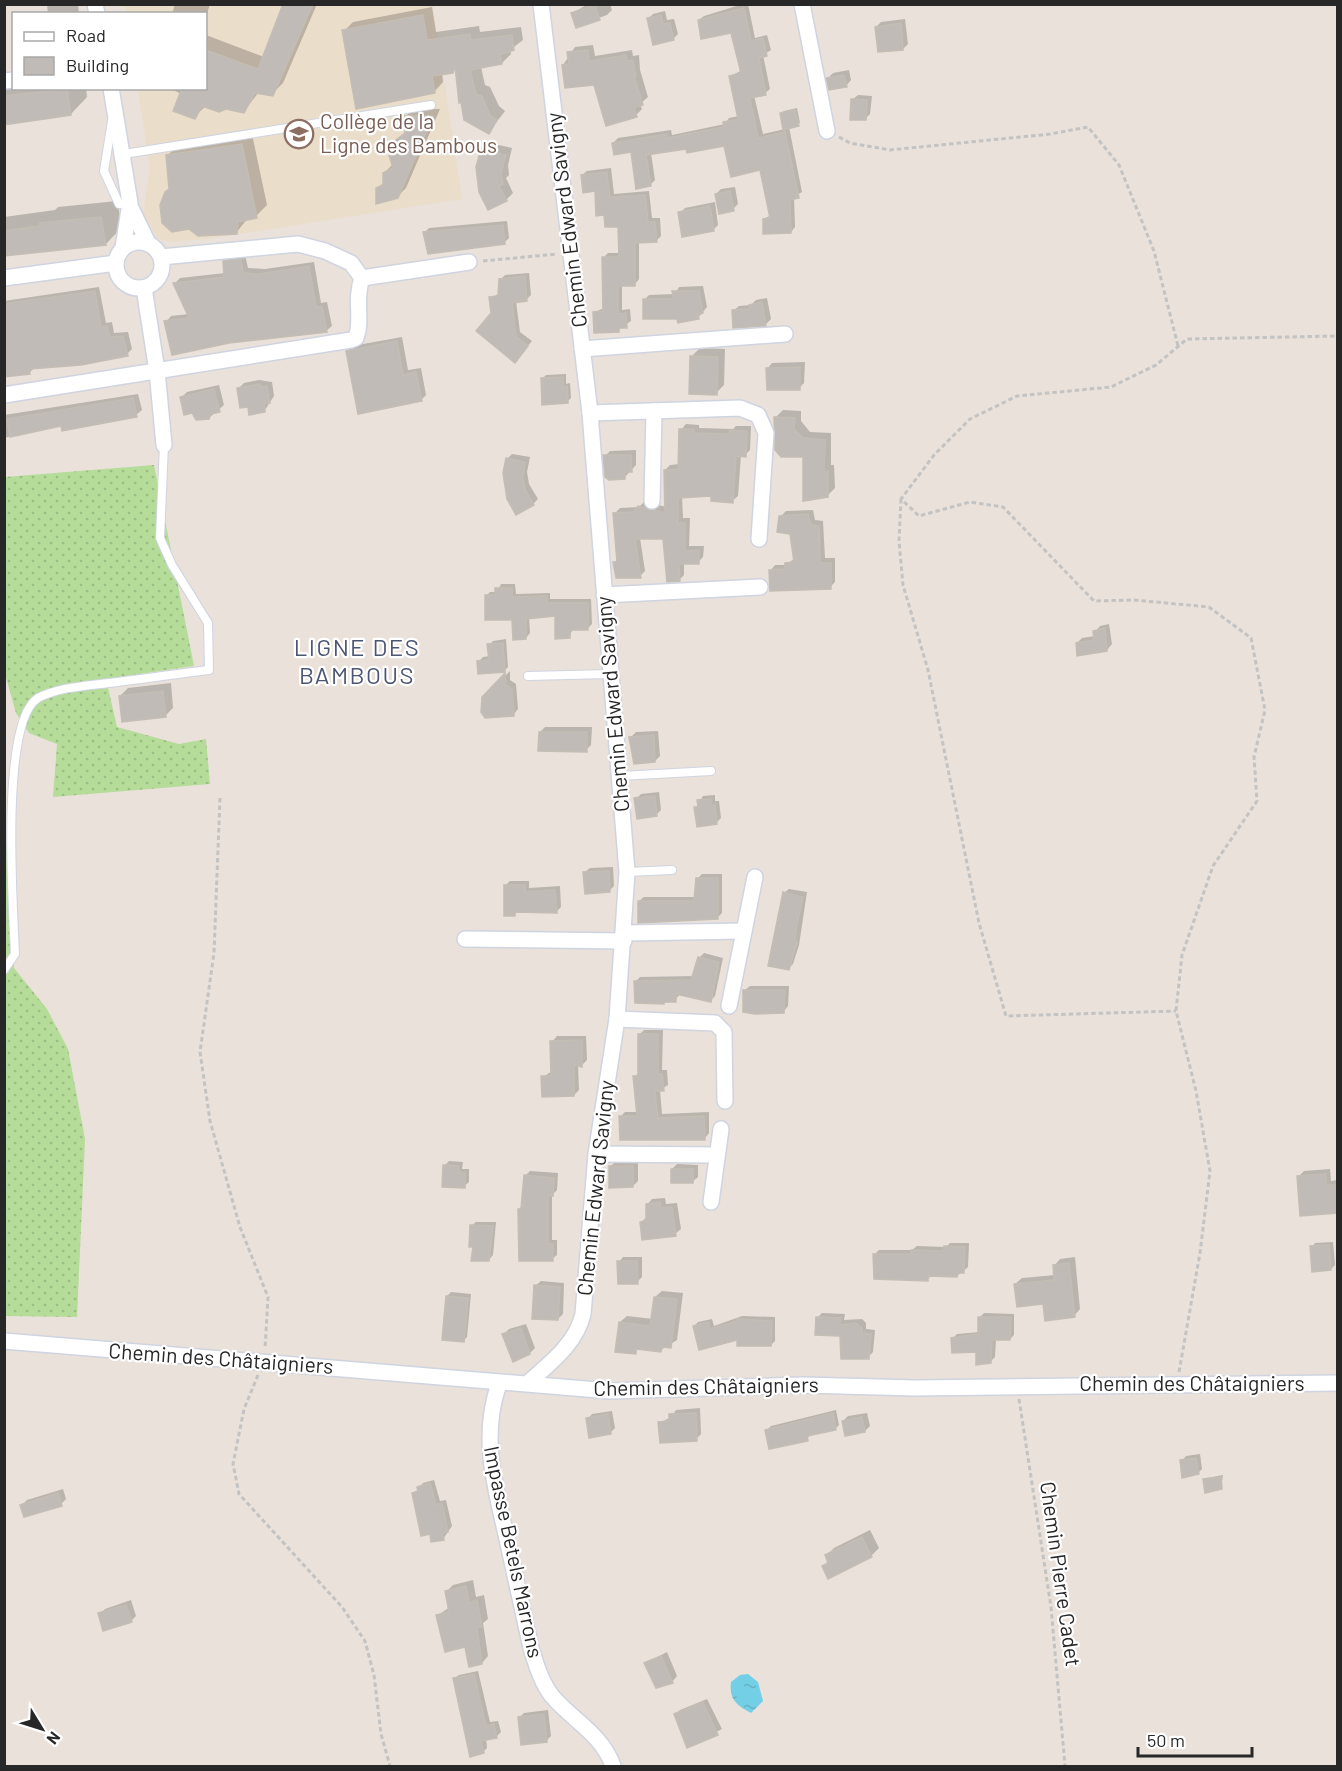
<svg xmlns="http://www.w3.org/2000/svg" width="1342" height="1771" viewBox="0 0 1342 1771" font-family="Barlow,sans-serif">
  <defs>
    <pattern id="grass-dots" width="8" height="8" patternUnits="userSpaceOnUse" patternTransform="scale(1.5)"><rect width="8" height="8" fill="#b5dc99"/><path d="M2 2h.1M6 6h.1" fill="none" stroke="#9cbd84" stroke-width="1.8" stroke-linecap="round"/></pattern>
    <pattern id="water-ripples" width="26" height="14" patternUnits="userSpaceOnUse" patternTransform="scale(1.5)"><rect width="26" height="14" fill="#73cfe5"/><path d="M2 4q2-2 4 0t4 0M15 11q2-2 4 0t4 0" fill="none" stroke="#64b2c4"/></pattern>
  </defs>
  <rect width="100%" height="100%" fill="#e9e1da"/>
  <path fill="#eaddca" d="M124,5H433L462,199L207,239L171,242L158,239L143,215L150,168L138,89L206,88V14L126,13Z"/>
  <g fill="url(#grass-dots)">
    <path d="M154,465L194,666L106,679L117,727L179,744L206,739L210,784L53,797L57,744L29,733L16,713L5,674V477Z"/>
    <path d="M4,822L12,896L14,968L47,1009L68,1049L85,1139L77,1317L5,1316Z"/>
  </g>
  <path fill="url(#water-ripples)" d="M748,1674L758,1682L763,1701L751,1713C736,1705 729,1699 731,1682L740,1675Z"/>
  <g fill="#0003">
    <path d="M47,4H78L79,14H48Z"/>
    <path d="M175,4H210L206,17V14H172Z"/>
    <path d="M285,4H317L283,83L272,94L259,92L244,111L206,106L194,117L181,94L170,88H206V35L264,57Z"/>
    <path d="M588,4H610L612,10L607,15L577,26L573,13Z"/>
    <path d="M743,4H748L755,38L767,35L771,50L763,55L770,89L765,93L754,95L763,134L785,129L782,113L784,111L797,108L800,123L789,127L802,192L794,197L795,227L791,232L764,219L771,215L761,168L725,144L651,153L655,180L650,185L632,150L613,143L618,138L671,130L672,135L725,124L729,118L739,116L731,76L742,70L732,31L699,20L704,16Z"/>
    <path d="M432,7L436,32L479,26L480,32L521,27L523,40L510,50L511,54L502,63L481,67L485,85L490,87L499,106L505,111L489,132L457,66L452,71L442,73L443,82L434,92L344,31L353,22Z"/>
    <path d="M665,11L667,20L674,19L678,34L673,39L649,18L653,14Z"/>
    <path d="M905,19L908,44L903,49L876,27L881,22Z"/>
    <path d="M593,45L595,56L632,50L633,56L639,55L640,70L648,97L640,104L642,109L636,115L595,83L563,65L575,47Z"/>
    <path d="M849,70L851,80L846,86L828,78L833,73Z"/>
    <path d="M14,81V88H86L87,97L71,114L4,123V82Z"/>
    <path d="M858,95L872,96L870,114L865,119L852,100Z"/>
    <path d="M413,109H440L406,188L397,197L377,189L385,181L384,173L393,164L391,156L399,148L397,141L406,132L405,117Z"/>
    <path d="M252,134L267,205L256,216L248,218L236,233L171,188L167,156L178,145Z"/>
    <path d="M490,143L512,148L508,165L509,175L506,178L513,193L506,200L488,208L483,150Z"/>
    <path d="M611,168L614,194L649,191L652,218H660L661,236L656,241L639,242V279L635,284H622V310L630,309L631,321L618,330L595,312L604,308L603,258L608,253H621L620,225L605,214L596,190L582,175L587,171Z"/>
    <path d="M735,187L738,204L733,209L716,194L721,189Z"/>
    <path d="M117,201L122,227L106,244L4,255V217L55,210L58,207Z"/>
    <path d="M715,202L718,225L713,230L680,213L685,208Z"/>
    <path d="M507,221L509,238L504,243L424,233L429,228Z"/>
    <path d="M245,255L248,268L265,269L314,262L321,303L327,302L332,326L326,331L166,322L171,316L189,314L175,283L180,278L225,273V261L230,256Z"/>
    <path d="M529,273L531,295L526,300L516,301L520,332L532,341L519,356L493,314L491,298L500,293V280L505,275Z"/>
    <path d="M703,286L707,307L698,318L678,317L644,300L649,295L675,294L679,287Z"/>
    <path d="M99,287L106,323L112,322L114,333L128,332L132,349L127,354L35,367L29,373L4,375V301Z"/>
    <path d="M767,298L771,319L766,324L733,311L739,306L751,305L756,300Z"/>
    <path d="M402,337L408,370L421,368L426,395L421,400L347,351L352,346Z"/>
    <path d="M700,348L725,349L724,385L716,393L692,356Z"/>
    <path d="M805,362L804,383L799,388L767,369L772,363Z"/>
    <path d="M566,374V384L570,383L571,398L567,402L542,379L546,375Z"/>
    <path d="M259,380L272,382L274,396L265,410L239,388L244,383Z"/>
    <path d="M219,385L224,405L209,418L182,397L187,392Z"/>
    <path d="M138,394L142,410L136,415L62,424L4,438V415Z"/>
    <path d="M783,410L801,411V421L810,432L831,433V465H834L835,488L827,496L805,456L776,417Z"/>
    <path d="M686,424L699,425V428L733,429L736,426H751L750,450L745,455H741L738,496L732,501L713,495L682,496L683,518H690L689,546H704L703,557L698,562L684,563V575L679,580L664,538H640L645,571L640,576L614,563L618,559L615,513L620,508L639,507L644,502L667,507L665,470L670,465L680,464L681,430Z"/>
    <path d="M636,450V465L624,478L605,456L610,451Z"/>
    <path d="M512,454L530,457L527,472L529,484L538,499L533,504L507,459Z"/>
    <path d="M813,510L815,520L823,521L825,558H835V582L830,587L770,571L775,565H786L795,558L792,532L780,517L786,511Z"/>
    <path d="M501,584H515L516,594L550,593V599H591L592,624L588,628L573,629L569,637L556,615L529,617L530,633L526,638L514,618L486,596L490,592H497Z"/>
    <path d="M1109,624L1112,644L1107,650L1077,643L1082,638L1095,636V632L1100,626Z"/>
    <path d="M506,639L508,667L504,671L479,661L483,657L490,656L489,645L493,641Z"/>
    <path d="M510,671V680L516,684L518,709L513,715L484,697Z"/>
    <path d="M171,683L173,708L165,716L120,696L128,688Z"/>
    <path d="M545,727H592L591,745L586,750L540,732Z"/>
    <path d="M658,731L660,756L655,761L631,737L636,732Z"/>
    <path d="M659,792L661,810L656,815L636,799L641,794Z"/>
    <path d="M715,795V801H719L721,818L716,823L696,808L703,796Z"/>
    <path d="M613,867L614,886L609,891L585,872L590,868Z"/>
    <path d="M702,874H722V913L717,918L639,901L644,897H696L697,879Z"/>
    <path d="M510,881H529V888L560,886L561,907L556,912L518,911L514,914L505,886Z"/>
    <path d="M789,889L807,892L799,945L793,964L789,968L784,893Z"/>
    <path d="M704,953L723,958L715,996L710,1001L680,994L675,1000L664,1003L635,982L640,977L694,976L699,958Z"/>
    <path d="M750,986H789L788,1006L784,1011L745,990Z"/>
    <path d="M644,1030H663L662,1070H667L668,1085L660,1090L662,1114L709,1112V1133L705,1138L620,1117L625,1112H638L635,1077L639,1072L640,1034Z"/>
    <path d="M557,1036H586L587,1060L582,1065H578L579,1090L574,1095L543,1077L552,1071V1042Z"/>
    <path d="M449,1161L463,1162L462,1169H469V1182L464,1186L444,1166Z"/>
    <path d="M615,1162H638V1181L633,1186L610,1167Z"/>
    <path d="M677,1164L698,1165V1177L692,1182L672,1169Z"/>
    <path d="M1330,1169L1331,1181L1338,1180V1212L1299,1176L1304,1171Z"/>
    <path d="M530,1171L558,1173L557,1190L552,1195V1240H557V1255L552,1259L519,1209L522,1206L526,1175Z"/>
    <path d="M665,1198L666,1204L677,1203L681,1229L675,1234L641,1222L647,1217V1205L652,1199Z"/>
    <path d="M476,1222H496L493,1255L489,1260L475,1245L471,1226Z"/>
    <path d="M1333,1242L1335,1265L1331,1269L1312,1247L1315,1243Z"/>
    <path d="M950,1243H969L968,1267L957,1276L932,1275L927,1280L875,1254L879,1250H912L917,1246L946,1247Z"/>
    <path d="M623,1257H642V1277L637,1282L619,1262Z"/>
    <path d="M1075,1257L1080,1309L1074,1316L1044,1303L1015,1284L1022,1278L1055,1275L1054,1266L1060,1259Z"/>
    <path d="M541,1281L564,1283L563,1314L558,1319L535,1286Z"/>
    <path d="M662,1291L683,1293L677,1340L661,1350L640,1348L635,1352L620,1322L627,1316L653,1319L655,1297Z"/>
    <path d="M451,1292L471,1294L467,1337L463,1341L447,1296Z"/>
    <path d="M822,1313L845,1314L844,1320L862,1319L866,1323V1329L875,1330L873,1352L868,1357L817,1318Z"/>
    <path d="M984,1313L1014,1314V1335L1010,1339H996L995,1357L991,1361L977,1351L953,1338L957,1334L980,1332V1317Z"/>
    <path d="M742,1316L775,1317V1341L771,1345L694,1326L698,1322L712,1319L714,1326Z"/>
    <path d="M526,1324L535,1348L530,1353L504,1334L509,1329Z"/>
    <path d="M700,1408L701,1434L696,1439L660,1423L671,1417L676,1410Z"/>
    <path d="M836,1410L839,1425L835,1429L811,1434L807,1439L767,1430L771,1426Z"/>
    <path d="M612,1411L615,1428L610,1433L588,1419L592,1414Z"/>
    <path d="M867,1413L870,1426L865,1431L843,1421L848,1416Z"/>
    <path d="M1200,1454L1202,1469L1198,1473L1182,1461L1186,1456Z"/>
    <path d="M1223,1475L1221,1488L1205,1480L1207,1478Z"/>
    <path d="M434,1480L440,1501L446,1500L452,1526L443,1539L431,1533L414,1494L423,1483Z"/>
    <path d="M63,1489L66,1499L61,1504L22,1505L27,1500Z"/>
    <path d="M870,1530L879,1548L871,1556L823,1566L829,1561L826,1556L834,1548Z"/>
    <path d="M473,1580L476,1597L484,1595L488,1619L483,1623L488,1656L482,1663L438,1615L450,1607L446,1592L453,1585Z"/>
    <path d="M131,1600L136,1616L131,1621L100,1614L105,1609Z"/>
    <path d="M667,1652L677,1676L672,1682L646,1663Z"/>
    <path d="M478,1671L490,1722L498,1721L501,1732L497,1736L486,1738L487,1748L483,1752L454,1679L459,1675Z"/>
    <path d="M707,1699L722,1729L688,1746L676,1714L680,1710Z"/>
    <path d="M548,1710L551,1736L546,1741L520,1717L524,1713Z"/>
  </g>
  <g fill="#c1bbb7" stroke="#c4bdb4" stroke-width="1.5">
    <path d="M283,4H313L273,96L255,93L244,113L226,109L219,112L202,106L195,119L173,111L182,88H206V50L258,69Z"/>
    <path d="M595,5L600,20L576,28L571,13Z"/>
    <path d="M744,8L751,41L763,38L767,56L759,58L766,95L750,98L758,138L785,132L799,198L790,200L791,233L763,234V219L770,218L760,170L731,177L724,146L687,153L686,149L646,155L651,186L636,189L631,152L614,155L612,143L667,134V138L724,127L723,122L738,119L729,76L741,73L731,33L701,39L698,20Z"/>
    <path d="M423,15L427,40L470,34L471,40L512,35L514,50L500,55L502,64L470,70L476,94L482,96L490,115L497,120L489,134L464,120L461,102L459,103L455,66L453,73L432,76L435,93L356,109L342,30Z"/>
    <path d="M661,15L663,24L670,23L674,40L653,45L647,18Z"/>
    <path d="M901,23L903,50L878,52L875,27Z"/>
    <path d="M588,50L589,61L626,55L627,61L633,60L636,76H634L643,105L634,107L637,117L606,126L594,85L565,88L562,65L569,64L567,52Z"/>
    <path d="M844,75L847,87L829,90L826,78Z"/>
    <path d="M67,89L71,115L4,125V96Z"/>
    <path d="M851,99L867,100L866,120H850Z"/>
    <path d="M795,110L799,126L783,130L780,113Z"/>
    <path d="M404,116H433L398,198L376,204V188L383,185V173L393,168L389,155L398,152L396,140L405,133Z"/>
    <path d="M242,144L257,218L238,222L237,234L198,236L189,229L172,232L162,223L160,205L165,192L169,189L166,155Z"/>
    <path d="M481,149L506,155L501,173L503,184L499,186L507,201L488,210L479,192L476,167Z"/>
    <path d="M607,172L610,197L645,195L648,222H655L657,242L635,243V286H618V314L626,313L627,328H619V332L594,333L593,312L603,311L602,257H619L618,227H605L604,215L596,216L595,191L583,193L581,175Z"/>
    <path d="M730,191L734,211L719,214L715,194Z"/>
    <path d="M710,206L714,231L682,237L678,212Z"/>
    <path d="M101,217L106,245L4,256V231L40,226V223Z"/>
    <path d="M503,225L505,244L428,254L423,232Z"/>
    <path d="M241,259L243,273L259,274L309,266L316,307L322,306L327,332L229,343L172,355L164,321L189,318L173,283L224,277L223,261Z"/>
    <path d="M525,276L527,301L512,303L516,336L528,346L515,363L476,331L491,313L489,297L498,296L499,279Z"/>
    <path d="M95,291L101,327L107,326L110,337L123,336L128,356L81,365L29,369L30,374L4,377V304Z"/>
    <path d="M672,291H699L703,313L698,315L699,319L678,323L677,319H643V299H674Z"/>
    <path d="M762,302L766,326L733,328L732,310L750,309L749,305Z"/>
    <path d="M397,341L403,375L416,372L422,401L358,414L346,351Z"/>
    <path d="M690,356L718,357L717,395L689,394Z"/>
    <path d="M800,367V390H767L766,368Z"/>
    <path d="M563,377V387L567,386L568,403L542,405L541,378Z"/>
    <path d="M260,384V387L267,386L270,403H264L265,412L249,415L248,407L240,408L237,388Z"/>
    <path d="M214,389L220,412L211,414L209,419L196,420L192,413L184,415L180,397Z"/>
    <path d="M133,398L137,417L62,431L61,426L10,437L7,419Z"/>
    <path d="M774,417L795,418L794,429L803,438L825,440L824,472L828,471V497L803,501V457H781L775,450Z"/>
    <path d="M679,429H694V433L729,434L730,430L747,431L746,457L736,456L733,503L711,501V496L678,498V523H685V551L699,550V564H679L680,581L667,582L663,539H635L641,578H616L613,562H617L613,513L633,512L638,506L665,513L664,470L678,469Z"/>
    <path d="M603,455H631L632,472H625V479L609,480L605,477Z"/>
    <path d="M506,458L525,462L523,478L525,489L534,505L516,515L507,499L503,473Z"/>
    <path d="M808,514L811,525L819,526L820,563H831V589L770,591L769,570L784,569L785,563L794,562L790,534L777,532L779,516Z"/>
    <path d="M495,588H512V597L547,596V603H588V630H570V638L555,639V616L526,619V639L513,640L512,620H485V595H495Z"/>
    <path d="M1105,628L1107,651L1077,656L1076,643L1094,640L1093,631Z"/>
    <path d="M503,643L505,672L478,674L477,661L489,660L487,644Z"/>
    <path d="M505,673L506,685L512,689L514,716L485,718L481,712L482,697Z"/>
    <path d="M163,691L166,717L122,722L119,696Z"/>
    <path d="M539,732H587V752L538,751Z"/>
    <path d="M654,735L655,762L634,764L629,737Z"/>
    <path d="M655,796L657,816L637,819L634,798Z"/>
    <path d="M711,799V805H715L717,824L697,827L694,807H698L697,800Z"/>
    <path d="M609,871L610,892L585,894L583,872Z"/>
    <path d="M696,878H718V919L638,923V901H694Z"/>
    <path d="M504,885H525V892L555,890L557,913L515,912V916H504Z"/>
    <path d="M783,892L803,897L796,930L795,941L797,942L789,970L768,966Z"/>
    <path d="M698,957L719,962L711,1002L676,994V1002H664V1004L635,1003L634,981L691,980Z"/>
    <path d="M743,990H785L784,1013L755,1014L743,1012Z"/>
    <path d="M638,1034H658V1074H662L664,1091H655L658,1118L704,1116L705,1140H620L619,1116H637L633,1076H638Z"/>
    <path d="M582,1040V1067L574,1065V1096L542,1097L541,1076H551L550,1041Z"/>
    <path d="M443,1165L459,1166V1173H465V1188L442,1187Z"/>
    <path d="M609,1166H633V1187L609,1188Z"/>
    <rect x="671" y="1169" width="22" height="14"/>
    <path d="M1326,1174V1185H1338V1213L1300,1216L1297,1176Z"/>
    <path d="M524,1175L554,1178L553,1196L548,1195V1244H553V1261H519L518,1209H521Z"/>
    <path d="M660,1202L661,1208L672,1207L676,1236L642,1240L640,1222L646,1221V1204Z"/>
    <path d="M470,1225L493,1226L489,1261H471L473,1247H469Z"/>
    <path d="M1329,1245L1331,1270L1312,1272L1310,1246Z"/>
    <path d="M944,1246L965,1247L964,1273H958L957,1277L928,1276V1281L874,1279L873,1254H911V1250L944,1251Z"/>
    <path d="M617,1261H637L638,1284H618Z"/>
    <path d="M1069,1263L1075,1317L1045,1321L1043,1304L1017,1307L1014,1284L1054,1280L1053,1265Z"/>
    <path d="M534,1285L560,1287L558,1320L532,1319Z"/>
    <path d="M446,1296L468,1298L464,1342L442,1340Z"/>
    <path d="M654,1297L677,1299L671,1348L662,1347L661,1352L636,1349V1354L615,1352L619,1322L650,1326Z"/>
    <path d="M816,1317L841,1318L840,1325L856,1323L862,1328V1333L871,1334L869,1359H841L840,1336L815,1335Z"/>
    <path d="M978,1317H1011L1010,1340H992L991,1363L976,1365V1352L952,1353L951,1338L978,1334Z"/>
    <path d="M737,1319L772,1321L771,1346H737V1340L699,1350L693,1326L708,1322L710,1329L737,1321Z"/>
    <path d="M521,1328L530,1354L513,1362L502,1334Z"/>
    <path d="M696,1413L697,1441L660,1443L658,1422L669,1421V1414Z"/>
    <path d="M833,1413L836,1430L807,1436L808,1441L769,1449L765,1430Z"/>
    <path d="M608,1414L611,1434L589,1438L586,1418Z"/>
    <path d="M862,1417L865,1432L845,1436L842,1421Z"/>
    <path d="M1196,1458L1199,1474L1182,1478L1180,1460Z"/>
    <path d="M1221,1477L1222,1489L1205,1493L1203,1479Z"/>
    <path d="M430,1483L436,1505L442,1503L448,1532L443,1533L444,1540L431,1542L430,1534L421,1536L412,1493L418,1491L417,1487Z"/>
    <path d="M58,1493L62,1506L24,1517L20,1505Z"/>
    <path d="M862,1537L872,1557L828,1579L822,1566L828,1563L825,1555Z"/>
    <path d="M466,1586L469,1603L477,1600L482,1627L477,1628L482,1664L469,1667L465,1647L445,1652L436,1615L449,1612L445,1591Z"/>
    <path d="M126,1605L132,1622L103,1631L98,1613Z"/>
    <path d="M661,1656L673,1683L656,1688L644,1663Z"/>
    <path d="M474,1674L486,1726L494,1724L497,1738L481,1741L484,1753L470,1757L453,1678Z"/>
    <path d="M703,1702L718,1735L687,1748L674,1714Z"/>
    <path d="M544,1714L547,1742L521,1745L518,1717Z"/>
  </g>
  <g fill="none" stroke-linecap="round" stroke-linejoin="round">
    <g stroke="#cfd4e0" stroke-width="10">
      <g id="lane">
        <path d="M112,121L104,171L119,204L130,203"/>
        <path d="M124,154L431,105"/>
        <path d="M528,676L609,674"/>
        <path d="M620,776L711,771"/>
        <path d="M627,872L672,870"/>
        <path d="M4,970L15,954C13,906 0,721 38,698C59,687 85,686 109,683C142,679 175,674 209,670L208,623L172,565L160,538L164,445"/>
      </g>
    </g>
    <g stroke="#cfd4e0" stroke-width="18">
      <g id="street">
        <path d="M95,4L97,14"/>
        <path d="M802,4L827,131"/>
        <path d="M4,81L14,80"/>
        <path d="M111,88L130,203L123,248"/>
        <path d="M131,208L148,243"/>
        <circle cx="139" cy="265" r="23"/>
        <path d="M161,257L298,244L325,251L351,263L362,278"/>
        <path d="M4,278L116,263"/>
        <path d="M362,278L469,262"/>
        <path d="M144,288L157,371L164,445"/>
        <path d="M582,349L785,334"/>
        <path d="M4,395L351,340L356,338C363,320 354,300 362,278"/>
        <path d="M590,413L740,408L758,415L766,433L759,539"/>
        <path d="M652,501L654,411"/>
        <path d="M604,595L760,587"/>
        <path d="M625,933L744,931"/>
        <path d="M465,939L624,941"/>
        <path d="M729,1006L755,877"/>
        <path d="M617,1019L715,1023L724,1032L725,1101"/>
        <path d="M596,1154L717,1155"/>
        <path d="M711,1202L721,1129"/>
        <path d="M4,1341L610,1391L804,1385L915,1388L1338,1383"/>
        <path d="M528,1383C550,1363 576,1344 583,1314L596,1154L617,1019L627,872L590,413L541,4"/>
        <path d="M499,1384C480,1437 495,1486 507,1539C515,1575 523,1611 531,1648C536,1664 541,1682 552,1696C572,1720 602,1734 613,1766"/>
      </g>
    </g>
    <g stroke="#c3c3c3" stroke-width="3" stroke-dasharray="4.5 3" stroke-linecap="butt">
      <path d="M839,137L850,143L890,150L1050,134L1088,127L1119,165L1154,251L1178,346"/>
      <path d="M483,261L557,254"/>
      <path d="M901,499L899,541L903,585L928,670L979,923L1006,1016L1176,1011"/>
      <path d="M220,798L214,953L200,1052L210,1121L240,1227L268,1297L265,1349"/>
      <path d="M1179,1372L1200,1253L1210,1171L1196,1091L1176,1011L1182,955L1213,866L1257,801L1254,757L1265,710L1251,638L1209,607L1134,600L1094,601L1003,507L970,502L919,516L901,499L934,455L970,419L1017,396L1111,387L1156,365L1187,339L1338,336"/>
      <path d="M258,1375L244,1409L233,1464L239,1494L342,1607L365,1641L374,1675L381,1734L390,1766"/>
      <path d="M1019,1399L1051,1607L1065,1766"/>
    </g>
    <use href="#lane" stroke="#fff" stroke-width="8"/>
    <use href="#street" stroke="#fff" stroke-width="15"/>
  </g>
  <defs>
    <g id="school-ring" transform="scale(1.5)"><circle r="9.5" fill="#fff" stroke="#8d6e63" stroke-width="1.5"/><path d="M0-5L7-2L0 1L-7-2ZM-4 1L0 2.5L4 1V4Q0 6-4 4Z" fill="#8d6e63"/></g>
  </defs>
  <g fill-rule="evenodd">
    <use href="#school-ring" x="299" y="134"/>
  </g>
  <g text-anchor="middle" stroke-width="4.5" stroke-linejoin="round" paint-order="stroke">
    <g font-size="21" fill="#785e54" stroke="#fff" text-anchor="start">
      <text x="320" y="129">Collège de la<tspan x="320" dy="24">Ligne des Bambous</tspan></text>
    </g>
    <g font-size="21" fill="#272727" stroke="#fff">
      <text transform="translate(567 220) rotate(-97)" y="7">Chemin Edward Savigny</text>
      <text transform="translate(613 704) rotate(-95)" y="7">Chemin Edward Savigny</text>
      <text transform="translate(596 1188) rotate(-84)" y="7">Chemin Edward Savigny</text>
      <text transform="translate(221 1359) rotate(4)" y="7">Chemin des Châtaigniers</text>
      <text x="1192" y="1391">Chemin des Châtaigniers</text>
      <text transform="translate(706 1387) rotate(-1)" y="7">Chemin des Châtaigniers</text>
      <text transform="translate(513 1552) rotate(78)" y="7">Impasse Betels Marrons</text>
      <text transform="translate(1060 1574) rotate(82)" y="7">Chemin Pierre Cadet</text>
    </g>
    <g font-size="24" letter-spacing="1.5" fill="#4c5674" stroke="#fff">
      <text x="357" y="656">LIGNE DES<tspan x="357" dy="28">BAMBOUS</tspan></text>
    </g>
  </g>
  <rect width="1342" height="1771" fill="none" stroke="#272727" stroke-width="12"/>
  <rect x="12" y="12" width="195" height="78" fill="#ffffff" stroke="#a9a9a9" stroke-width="1.5"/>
  <rect x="24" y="32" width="30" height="9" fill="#ffffff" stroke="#a9a9a9" stroke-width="1.5"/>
  <text x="66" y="42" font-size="18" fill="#272727">Road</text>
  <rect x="24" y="57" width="30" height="18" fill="#c1bbb7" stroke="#a9a9a9" stroke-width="1.5"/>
  <text x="66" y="72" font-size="18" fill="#272727">Building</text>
  <g transform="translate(42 1729) rotate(128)" stroke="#ffffff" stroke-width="4.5" paint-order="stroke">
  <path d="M0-4.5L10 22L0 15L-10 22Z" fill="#272727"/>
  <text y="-9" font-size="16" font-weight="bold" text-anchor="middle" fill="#272727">N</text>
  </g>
  <path d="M1138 1747v9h114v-9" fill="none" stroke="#272727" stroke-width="3"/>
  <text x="1147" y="1747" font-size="18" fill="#272727" stroke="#ffffff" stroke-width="4.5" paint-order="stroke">50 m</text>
</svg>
